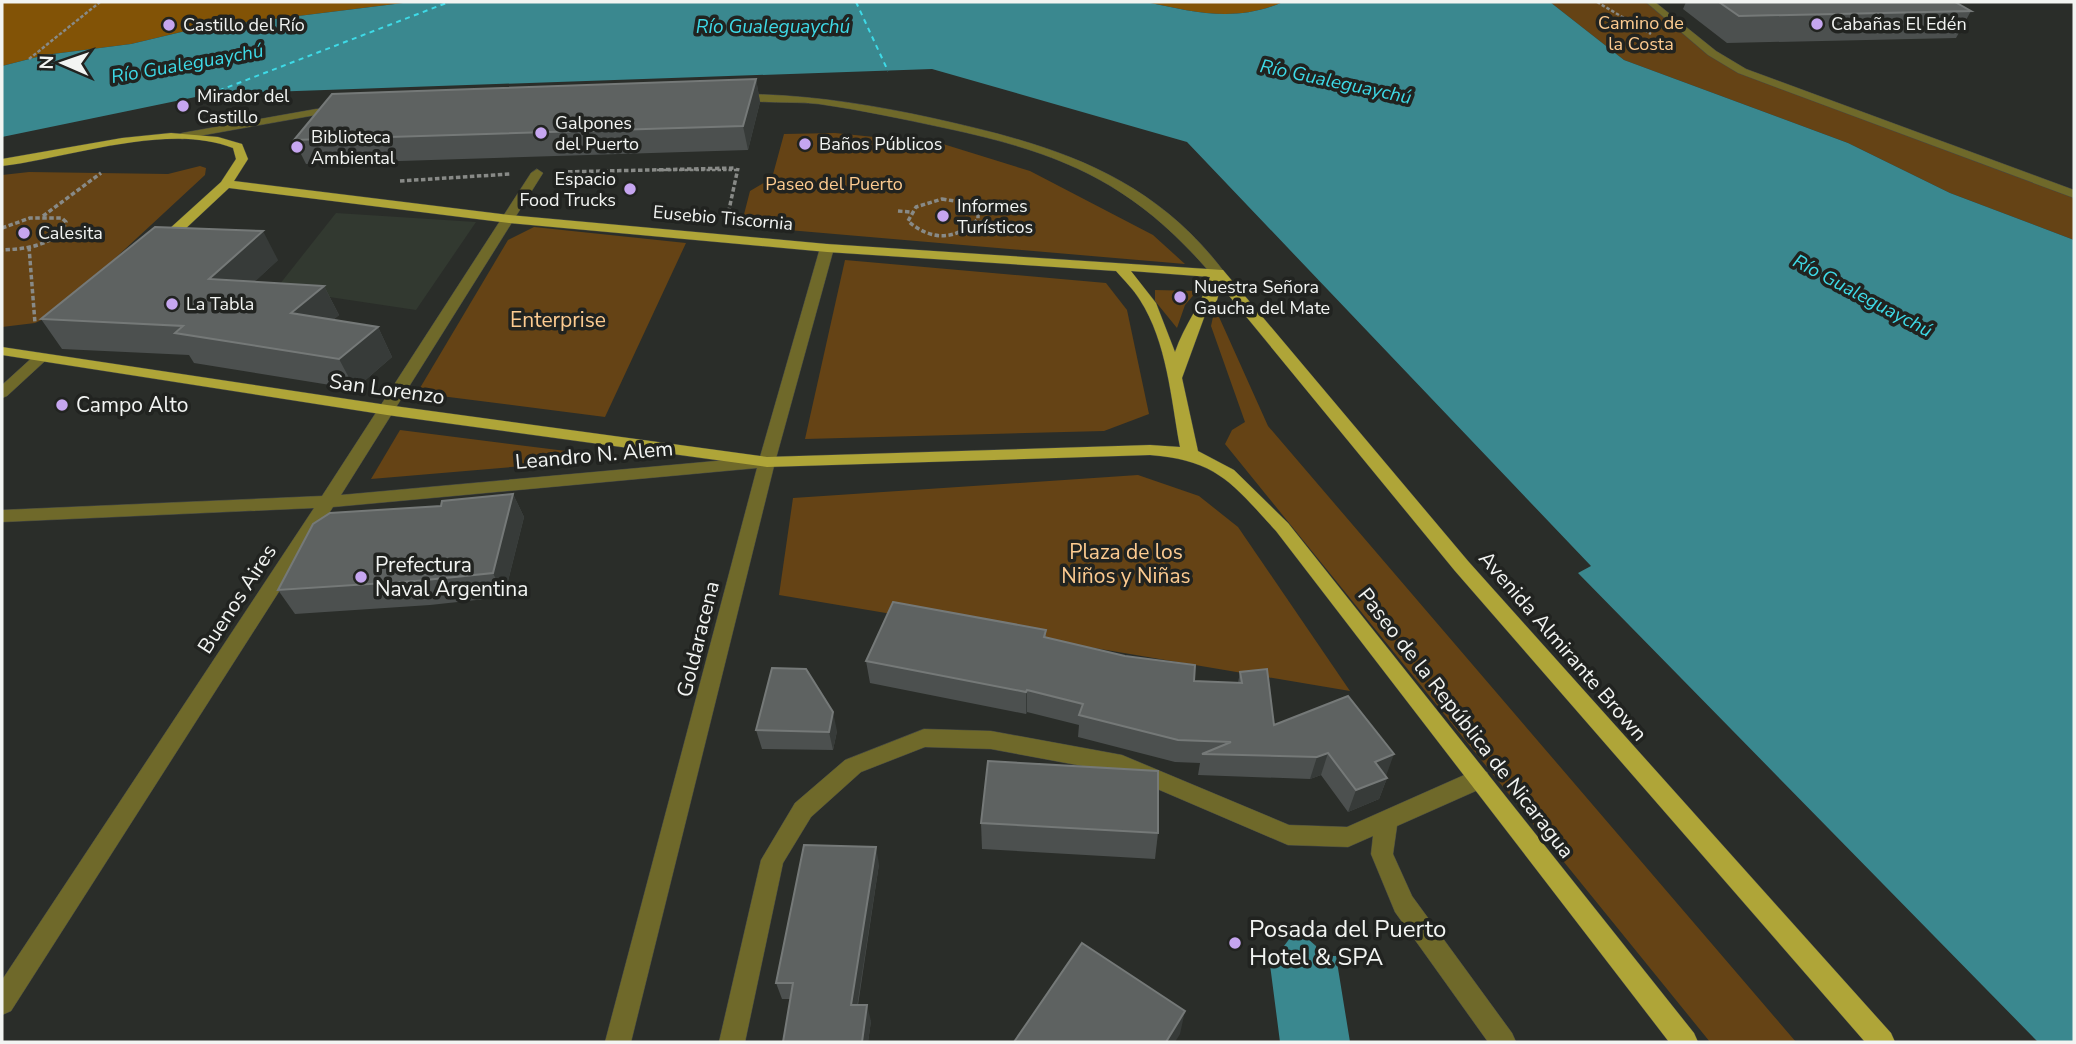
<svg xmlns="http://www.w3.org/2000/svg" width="2076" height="1044" viewBox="0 0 2076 1044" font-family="'Nunito Sans',sans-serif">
  <rect width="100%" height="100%" fill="#2a2d29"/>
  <path fill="#323930" d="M336,213L476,222L416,310L276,289Z"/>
  <g fill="#654315">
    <path d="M1550,2H1650L1742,71L2074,194V240L1950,193L1848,143L1624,60Z"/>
    <path d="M835,133L943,144L1030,171L1153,235L1185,264L741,226L750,191L772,178L784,134Z"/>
    <path d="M200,166L206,168L205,175L56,313L35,323L2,327V175L29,172L168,174Z"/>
    <path d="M534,227L686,243L605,417L417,393L508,240Z"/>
    <path d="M845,260L1106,283L1127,310L1149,414L1104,431L805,439Z"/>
    <path d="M1155,290L1197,291L1185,305L1177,328L1155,301Z"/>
    <path d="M1215,308L1268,426L1796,1042H1710L1225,444L1232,430L1245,422L1211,326Z"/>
    <path d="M400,430L582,453V461L371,479Z"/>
    <path d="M1138,475L1199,496L1238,527L1350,691L779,595L793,498Z"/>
  </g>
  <g fill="#825306">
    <path d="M2,2H411L194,29L131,44L45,55L2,66Z"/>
    <path d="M1146,2H1283C1235,23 1194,12 1146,2Z"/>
  </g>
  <g fill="#3a888f">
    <path d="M411,2H1146C1194,12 1235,23 1283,2H1550L1624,60L1848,143L1950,193L2074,240V1042H2038L1578,573L1591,566L1187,142L932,69L210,94L2,137V66L45,55L131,44L194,29Z"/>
    <path d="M1290,938L1308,939L1316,946L1318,956H1336L1350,1042H1280L1269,957H1285L1284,946Z"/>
  </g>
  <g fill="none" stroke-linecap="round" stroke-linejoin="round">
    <g stroke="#3edae7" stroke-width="2" stroke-dasharray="5 4.5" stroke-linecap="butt">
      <path d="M856,2L888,71"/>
      <path d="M210,94L449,2"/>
    </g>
    <g stroke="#464945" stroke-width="1">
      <g id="minor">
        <path d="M1646,2H1655L1716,51L1746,69L2074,190V198L1738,73L1708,55Z"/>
        <path d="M738,94C804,94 868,104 932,118C1049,144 1149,172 1225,273L1223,276H1213C1133,182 1062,153 945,128C903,119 861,110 819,104C791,101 762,104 734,99V95Z"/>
        <path d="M339,108L344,111L343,113L316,115L182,139L176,136L182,133L316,109Z"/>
        <path d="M537,169L543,173L341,495L760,457L820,248L827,244L834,248L775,462L631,1042H605L757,468L333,507L11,1011L2,1015V980L314,508L2,522V510L322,496L531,173Z"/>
        <path d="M40,354L45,355L47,358L45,361L7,396L2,398V385L35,355Z"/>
        <path d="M924,729L991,731L1122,755L1289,825L1347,827L1471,772L1479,770L1487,772L1490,779L1487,786L1397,826L1393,854L1412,896L1512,1033L1516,1042H1488L1395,912L1371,854L1373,836L1348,847L1288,845L1120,773L991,749L925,747L861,772L811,817L783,863L745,1042H719L761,860L795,803L845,760Z"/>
      </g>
    </g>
    <g stroke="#464945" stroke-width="1">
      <path id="major" d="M171,133L218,137L242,144L248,159L234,181L509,215L827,244L1223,270L1468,561L1891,1033L1895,1042H1865L1455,571L1221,286L1217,300L1205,315L1182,378L1198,451L1234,470L1288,523L1694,1033L1698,1042H1669L1276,531C1233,484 1217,460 1150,455L767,467L387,415L2,355V347L387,405L767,457L1150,445L1180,447C1171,399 1167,342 1140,300C1134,290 1124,280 1116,271L827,252L509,223L229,188L167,246H157V240L221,182L236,159L233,148C168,122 69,158 2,166V159L122,138ZM1131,271L1210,277C1202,304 1184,325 1175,352L1156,303Z"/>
    </g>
    <g stroke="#888a87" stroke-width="2.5" stroke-dasharray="3.5 2" stroke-linecap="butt">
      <path d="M1597,2L1651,34"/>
      <path d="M29,59L100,2"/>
      <path d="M657,170H738"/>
    </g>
    <g stroke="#888a87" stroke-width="3.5" stroke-dasharray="4.5 2.5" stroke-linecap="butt">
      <path d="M561,172L735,168"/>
      <path d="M400,181L510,174"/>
      <path d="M942,199L967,203L978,210V219C955,241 931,241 908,221L916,207Z"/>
      <path d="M898,211L910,212"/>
      <path d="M43,216L101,173"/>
      <path d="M727,219L738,168"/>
      <path d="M979,222L995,224"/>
      <path d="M2,228L30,218H62L66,222C56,246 25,249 2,250"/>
      <path d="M29,247L35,323"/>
    </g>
    <use href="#minor" fill="#6f692a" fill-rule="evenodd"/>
    <use href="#major" fill="#afa538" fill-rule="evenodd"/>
  </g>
  <g fill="#4c504f">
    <path d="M1686,2H1955L1971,11L1956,38L1727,43L1683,9Z"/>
    <path d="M756,79L760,102L748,150L306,164L294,140Z"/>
    <path d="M278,260L254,282L324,286L339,315L333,320L378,327L392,357L355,389L194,363L189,355L62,349L41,319Z"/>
    <path d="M513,494L524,517L504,597L430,605L295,614L278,590L441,506Z"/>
    <path d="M1046,630V638L1194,681L1238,683L1240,672L1274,725L1386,776L1387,778L1379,799L1348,812L1321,775L1310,779L1198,775L1200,763L1175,762L1078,737L1079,725L1027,712L1026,714L870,683L866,661Z"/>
    <path d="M756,730L837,731L833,750L762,749Z"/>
    <path d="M981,823L1158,833L1155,859L982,849Z"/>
    <path d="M879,864L858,1005L871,1021L868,1042H783L790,999H782L776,983Z"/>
  </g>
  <g fill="#373b39">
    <path d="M756,79L760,102L748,150L743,126Z"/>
    <path d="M263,231L278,260L226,309L209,279Z"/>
    <path d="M324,286L339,315L307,342L291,313Z"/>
    <path d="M378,327L392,357L355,389L339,359Z"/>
    <path d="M513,494L524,517L504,597L493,573Z"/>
    <path d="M1027,690V712L1026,714V692Z"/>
    <path d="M833,712L837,731L833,750L829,732Z"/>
    <path d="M1328,753L1321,775L1310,779L1317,757Z"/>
    <path d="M1394,754L1386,776L1375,762Z"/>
    <path d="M1387,778L1379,799L1348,812L1356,790Z"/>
    <path d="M876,847L879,864L855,1020L851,1005Z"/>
    <path d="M867,1005L871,1021L868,1042H862Z"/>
    <path d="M1185,1011L1180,1034L1175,1042H1166Z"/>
  </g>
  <g fill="#5e6261" stroke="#757978" stroke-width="2">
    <path d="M1719,2H1955L1971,11L1739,16Z"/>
    <path d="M756,79L743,126L294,140L332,94Z"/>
    <path d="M155,227L263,231L209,279L324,286L291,313L378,327L339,359L175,333L183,326L41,319Z"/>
    <path d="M513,494L493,573L416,581L278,590L313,524L330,513L441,506L442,501Z"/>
    <path d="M893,602L1046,630L1044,637L1125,656L1195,665L1194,681L1242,683L1240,672L1267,669L1274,725L1348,696L1394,754L1375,762L1387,778L1356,790L1328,753L1317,757L1202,754L1231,742L1178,740L1079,715L1083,704L1027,690L1026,692L866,661Z"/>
    <path d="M772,668L806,669L833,712L829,732L756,730Z"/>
    <path d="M988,761L1158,771V833L981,823Z"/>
    <path d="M804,845L876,847L851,1005H867L862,1042H783L793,983H776Z"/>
    <path d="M1082,943L1185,1011L1166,1042H1014Z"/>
  </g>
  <g fill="#c6a6f0" stroke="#212320" stroke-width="2.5">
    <circle cx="1817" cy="24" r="7"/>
    <circle cx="169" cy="25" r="7"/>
    <circle cx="183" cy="106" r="7"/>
    <circle cx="541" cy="133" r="7"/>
    <circle cx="805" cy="144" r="7"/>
    <circle cx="297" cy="147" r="7"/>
    <circle cx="630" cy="189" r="7"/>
    <circle cx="943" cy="216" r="7"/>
    <circle cx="24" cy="233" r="7"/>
    <circle cx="1180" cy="297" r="7"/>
    <circle cx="172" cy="304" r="7"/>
    <circle cx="62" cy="405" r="7"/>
    <circle cx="361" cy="577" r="7"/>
    <circle cx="1235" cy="943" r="7"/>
  </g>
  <g text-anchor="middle" stroke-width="7" stroke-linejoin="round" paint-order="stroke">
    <g font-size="18" fill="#fdcb90" stroke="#212320">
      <text x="1641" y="29">Camino de<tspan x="1641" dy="21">la Costa</tspan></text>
      <text x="834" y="190">Paseo del Puerto</text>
    </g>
    <g font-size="18" fill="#f2f4f2" stroke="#212320" text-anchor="start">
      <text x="1831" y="30">Cabañas El Edén</text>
      <text x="183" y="31">Castillo del Río</text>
      <text x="197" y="102">Mirador del<tspan x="197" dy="21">Castillo</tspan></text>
      <text x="555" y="129">Galpones<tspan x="555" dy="21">del Puerto</tspan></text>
      <text x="311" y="143">Biblioteca<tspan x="311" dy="21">Ambiental</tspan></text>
      <text x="819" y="150">Baños Públicos</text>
      <text x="616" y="185" text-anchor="end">Espacio<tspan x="616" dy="21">Food Trucks</tspan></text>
      <text x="957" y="212">Informes<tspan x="957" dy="21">Turísticos</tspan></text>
      <text x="38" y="239">Calesita</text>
      <text x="1194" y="293">Nuestra Señora<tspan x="1194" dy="21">Gaucha del Mate</tspan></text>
      <text x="186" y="310">La Tabla</text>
    </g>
    <g font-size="18" fill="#f2f4f2" stroke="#212320">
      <text transform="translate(723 218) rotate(5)" y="6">Eusebio Tiscornia</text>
    </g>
    <g font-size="19" font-style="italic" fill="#3edae7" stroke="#212320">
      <text x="773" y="33">Río Gualeguaychú</text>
      <text transform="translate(187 63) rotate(-10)" y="7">Río Gualeguaychú</text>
      <text transform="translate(1336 81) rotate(12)" y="7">Río Gualeguaychú</text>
      <text transform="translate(1863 295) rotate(28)" y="7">Río Gualeguaychú</text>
    </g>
    <g font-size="21" fill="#fdcb90" stroke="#212320">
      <text x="558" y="327">Enterprise</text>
      <text x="1126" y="559">Plaza de los<tspan x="1126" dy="24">Niños y Niñas</tspan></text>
    </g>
    <g font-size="21" fill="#f2f4f2" stroke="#212320">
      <text transform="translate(387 389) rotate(8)" y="7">San Lorenzo</text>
      <text transform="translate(594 455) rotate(-5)" y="7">Leandro N. Alem</text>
      <text transform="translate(237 599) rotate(-57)" y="7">Buenos Aires</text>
      <text transform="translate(698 639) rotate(-76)" y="7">Goldaracena</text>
      <text transform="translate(1563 646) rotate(49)" y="7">Avenida Almirante Brown</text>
      <text transform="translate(1466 723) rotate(52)" y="7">Paseo de la República de Nicaragua</text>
    </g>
    <g font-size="21" fill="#f2f4f2" stroke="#212320" text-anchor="start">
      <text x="76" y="412">Campo Alto</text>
      <text x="375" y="572">Prefectura<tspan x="375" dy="24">Naval Argentina</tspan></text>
    </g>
    <g font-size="24" fill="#f2f4f2" stroke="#212320" text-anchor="start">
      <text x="1249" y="937">Posada del Puerto<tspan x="1249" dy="28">Hotel &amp; SPA</tspan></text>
    </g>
  </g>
  <rect width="2076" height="1044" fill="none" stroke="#f2f4f2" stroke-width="7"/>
  <g transform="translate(63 63) rotate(272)" stroke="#212320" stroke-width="5" paint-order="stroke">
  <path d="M0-5L12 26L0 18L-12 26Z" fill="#f2f4f2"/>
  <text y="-10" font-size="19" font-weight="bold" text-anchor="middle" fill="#f2f4f2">N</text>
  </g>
</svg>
